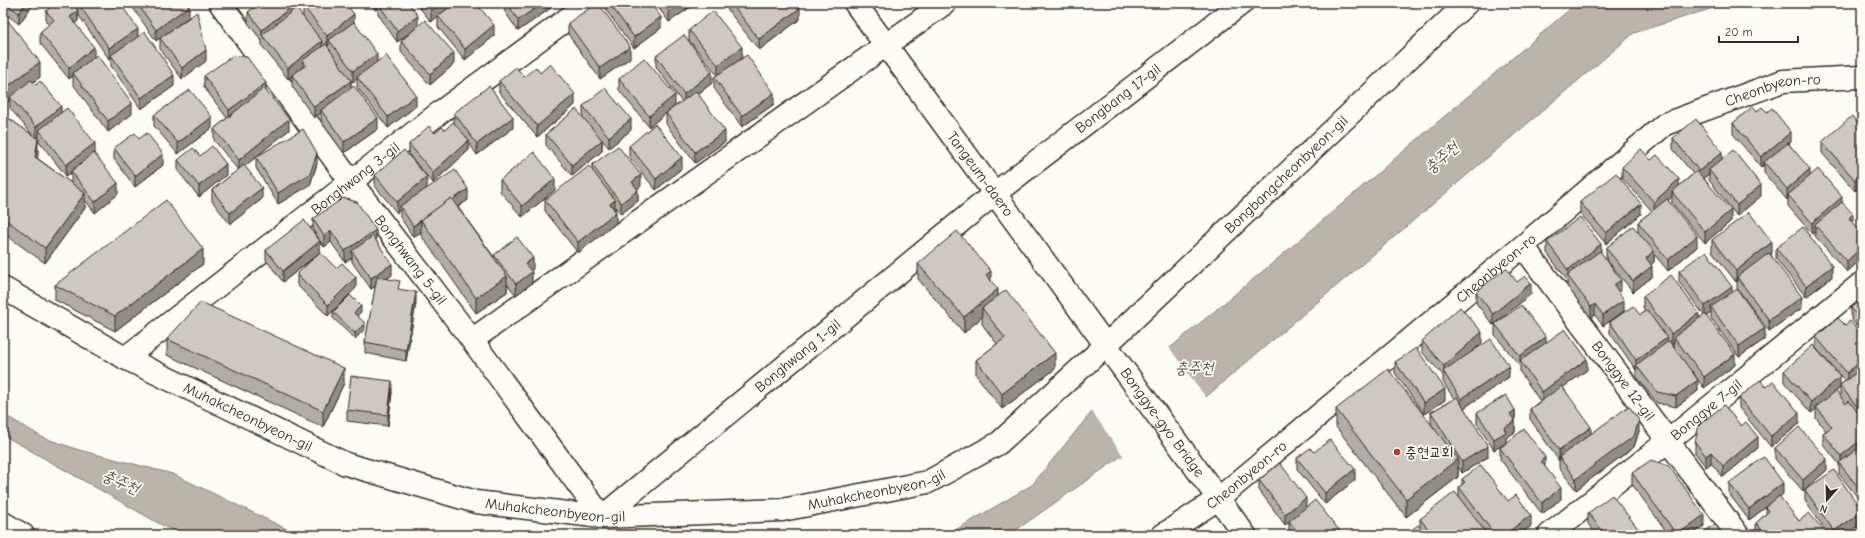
<svg xmlns="http://www.w3.org/2000/svg" width="1865" height="538" viewBox="0 0 1865 538" font-family="'Comic Neue','Poor Story',sans-serif">
  <rect width="100%" height="100%" fill="#fdfcf7"/>
  <filter id="ink" filterUnits="userSpaceOnUse"><feTurbulence type="fractalNoise" baseFrequency=".025" numOctaves="2"/><feDisplacementMap in="SourceGraphic" scale="8" xChannelSelector="R" yChannelSelector="G"/><feConvolveMatrix kernelMatrix="1 2 1 2 8 2 1 2 1" color-interpolation-filters="sRGB"/></filter>
  <g filter="url(#ink)">
    <g fill="#bbb4ad" stroke="#887d74">
      <path d="M1577,3H1729L1634,33L1207,396L1009,535H947L1032,485L1090,414L1274,262Z"/>
      <path d="M3,414L42,437L79,450L173,474L299,535H184L167,528L3,435Z"/>
    </g>
    <path fill="#fdfcf7" d="M1168,346L1207,399L1124,457L1091,410Z"/>
    <g fill="none" stroke-linecap="round" stroke-linejoin="round">
      <g stroke="#3b2a1e" stroke-width="25">
        <g id="street">
          <path id="s1" d="M220,3L351,182L472,340L602,517L994,194L1242,3"/>
          <path id="s2" d="M1523,246L1738,535"/>
          <path id="s3" d="M3,288L125,358L346,464L476,502L602,517L782,510L928,482L999,443L1105,346L1467,3"/>
          <path d="M472,340L945,3"/>
          <path id="s4" d="M125,358L443,110L589,3"/>
          <path d="M3,523L23,535"/>
          <path id="s5" d="M1163,535L1218,499L1523,246L1665,124L1783,81L1862,77"/>
          <path id="s6" d="M1549,535L1668,441L1862,283"/>
          <path d="M1859,535L1862,533"/>
        </g>
      </g>
      <g stroke="#3b2a1e" stroke-width="25">
        <g id="secondary">
          <path id="s7" d="M855,3L1245,535"/>
        </g>
      </g>
      <use href="#street" stroke="#fdfcf7" stroke-width="22"/>
      <use href="#secondary" stroke="#fdfcf7" stroke-width="22"/>
    </g>
    <g fill="#b0aca7" stroke="#3b2a1e" fill-rule="evenodd">
      <path d="M3,3H34L19,24L3,12Z"/>
      <path d="M76,3H120L138,37L174,86L141,109L111,66V58L109,59L78,14V21L75,24L94,57L132,114L108,132L73,84V76L69,79L40,43V32L49,25L46,22V11L76,8Z"/>
      <path d="M131,3H187L156,41L133,8V4H132Z"/>
      <path d="M250,3H345L354,23L377,62L416,106L388,128L357,87V79L353,82L351,80V88L378,129L344,153L321,121V113L314,118L292,86V76L288,79L262,46V41L248,23V12L252,9L250,7ZM295,4L300,10L303,8V16L295,9ZM322,42L325,45L322,47Z"/>
      <path d="M369,3H409L418,26L454,64L430,85L401,52V41L414,30L397,42L378,14V8L375,10Z"/>
      <path d="M416,3H455L431,22Z"/>
      <path d="M499,3H551V8L518,31Z"/>
      <path d="M603,3H650L661,28L634,48L603,6Z"/>
      <path d="M655,3H695V4L669,22Z"/>
      <path d="M727,3H796L800,19L759,50L727,9Z"/>
      <path d="M3,14L40,77L33,82L61,113L95,153L118,194L95,213L85,200V208L45,263L3,233ZM10,100V108L34,137L6,116V101L7,102ZM39,136V141L66,176L71,173V183L37,158L38,154L36,138Z"/>
      <path d="M438,16L494,36L465,60L438,27Z"/>
      <path d="M568,23L630,58L600,79L568,34Z"/>
      <path d="M689,30L742,58L735,62L774,104L742,127L714,88V77L717,75L689,40Z"/>
      <path d="M160,38L206,61L182,79L160,49Z"/>
      <path d="M656,56L712,83L698,94L725,142L695,163L666,124V113L649,127L619,90V79L675,106L668,112L682,102L656,67Z"/>
      <path d="M540,73L575,105L537,137L499,92V81L524,77Z"/>
      <path d="M204,76L266,90L289,130L244,166L262,199L230,224L212,201V190L238,170L214,140V129L227,118L204,87Z"/>
      <path d="M583,106L631,130L609,148L602,140V151L572,176L546,145V134L583,117Z"/>
      <path d="M1757,111L1791,142L1789,144L1810,176L1842,202L1853,223L1862,232V258L1847,272L1815,236V232L1812,234L1788,206V199L1787,200L1764,173V165L1761,167L1733,134V123Z"/>
      <path d="M454,113L513,128L477,155L469,143V150L433,183L409,155V144L435,133L445,130L454,124Z"/>
      <path d="M154,115L212,128L178,154L154,126Z"/>
      <path d="M1862,128V185L1855,191L1822,153V142Z"/>
      <path d="M1673,138L1722,159L1761,196L1737,216L1709,180V174L1704,178L1731,221L1705,243L1672,203V197L1668,200L1697,247L1668,271L1654,254V262L1651,265L1652,277L1633,292L1606,259V248L1638,232V222L1652,211L1622,178V167L1651,160L1679,186L1693,174L1673,149Z"/>
      <path d="M139,139L163,165L135,187L114,159V148Z"/>
      <path d="M629,146L682,168L656,190L629,157Z"/>
      <path d="M200,156L226,175L199,197L178,171V160Z"/>
      <path d="M256,157L317,164L310,185L278,204L256,168Z"/>
      <path d="M592,165L641,186L637,189L638,201L621,214L615,207L616,223L578,253L545,211V200L592,171Z"/>
      <path d="M375,175L427,188L421,192L468,200L458,207L494,257V255L533,269L530,270L532,283L516,295L507,284V292L476,313L421,235V232L413,237L400,217V210L397,213L375,186Z"/>
      <path d="M500,180L555,190L522,217L500,191Z"/>
      <path d="M1861,186H1862V199L1861,197Z"/>
      <path d="M1580,202L1641,214L1606,244L1580,213Z"/>
      <path d="M313,219L376,240L392,275L386,279L416,303L406,361L365,353V342L376,286L371,289L352,262V258L345,262L331,242L324,247L320,241V252L356,288L328,316L297,285V274L320,253L283,282L266,260V250L319,239L313,230Z"/>
      <path d="M1712,240L1772,253L1771,255L1802,308L1769,331L1737,288V280L1736,282L1712,251Z"/>
      <path d="M1547,242L1601,253L1621,291L1619,292L1624,311L1603,326L1595,315L1591,318L1567,286V280L1547,253Z"/>
      <path d="M1776,248L1832,277L1806,297L1776,259Z"/>
      <path d="M203,264L115,331L55,300V285Z"/>
      <path d="M918,264L991,281L998,296L1055,369L1002,409L976,375V360L997,344L982,324V317L964,333L918,279Z"/>
      <path d="M1679,271L1732,293L1765,339L1739,357L1711,318V313L1706,316L1735,365L1704,388L1692,371L1698,391L1676,407L1657,403L1636,376V370L1610,333V322L1640,315L1645,311L1643,307V296L1699,318L1704,315L1679,282ZM1674,343V348L1672,344Z"/>
      <path d="M1517,282L1531,294L1493,325L1476,303V292Z"/>
      <path d="M1862,298V332L1851,319V308Z"/>
      <path d="M333,312H361L357,316L365,329L355,339L333,318Z"/>
      <path d="M1495,324L1546,342L1587,370L1563,387L1591,434L1639,431L1634,447L1576,490L1559,468V460V461L1530,419V409L1540,401L1520,372V366L1495,335Z"/>
      <path d="M1845,325L1862,335V503L1839,474V464L1823,444V433L1826,431L1816,418V409L1811,413L1784,382V371L1840,385L1845,381L1816,348V337ZM1840,388V396L1834,393Z"/>
      <path d="M167,339L344,383L323,427L167,355Z"/>
      <path d="M1422,341L1482,343L1476,349L1509,377L1464,408L1488,457L1462,473L1458,466V477L1406,517L1336,427V409L1435,430L1431,423V412L1454,399L1443,382V375L1422,352Z"/>
      <path d="M1395,362L1445,400L1424,414L1395,373Z"/>
      <path d="M392,392L388,426L347,421V410Z"/>
      <path d="M1739,398L1799,424L1771,447L1739,408Z"/>
      <path d="M1515,410V432L1506,438V443L1494,450L1477,424V413Z"/>
      <path d="M1695,442L1758,448L1723,477L1711,463L1706,467L1695,453Z"/>
      <path d="M1500,448L1545,467L1561,499L1542,514L1500,459Z"/>
      <path d="M1775,448L1827,470L1803,491L1775,459Z"/>
      <path d="M1314,452L1355,480L1325,504L1297,469V458Z"/>
      <path d="M1632,473L1704,526L1692,535H1669L1632,484Z"/>
      <path d="M1462,479L1508,501L1531,526L1519,535H1405L1420,527V519L1459,497V487L1462,485Z"/>
      <path d="M1259,480L1306,507L1343,535H1291L1289,532V522L1285,525L1259,490Z"/>
      <path d="M1729,483L1783,494L1779,497L1799,521L1828,535H1757L1756,534V523L1766,514V507L1749,520L1729,494Z"/>
      <path d="M1805,490L1862,523L1845,535H1829L1805,501Z"/>
      <path d="M1588,513L1643,535H1597L1588,524Z"/>
    </g>
    <g fill="#908c88" stroke="#3b2a1e">
      <path d="M26,3H34L19,24V13Z"/>
      <path d="M300,3H309L303,6V8L300,10Z"/>
      <path d="M375,3H384H378V8L375,10Z"/>
      <path d="M441,3H455L431,22V11Z"/>
      <path d="M543,3H551V8L518,31V20Z"/>
      <path d="M681,3H695V4L669,22V12Z"/>
      <path d="M295,4V15L262,36V30Z"/>
      <path d="M189,6V17L156,41V30Z"/>
      <path d="M800,8V19L759,50V39Z"/>
      <path d="M78,10V21L70,28V17Z"/>
      <path d="M354,14V25L329,40V45L327,47V36Z"/>
      <path d="M418,16V27L397,42V31Z"/>
      <path d="M661,17V28L634,48V37Z"/>
      <path d="M494,25V36L465,60V49Z"/>
      <path d="M138,29V39L111,55V58L109,59V48Z"/>
      <path d="M322,41V52L303,60V67L292,75V76L288,79V68Z"/>
      <path d="M94,47V58L73,73V76L69,79V68Z"/>
      <path d="M630,47V58L600,79V68Z"/>
      <path d="M742,47V58L718,76V65Z"/>
      <path d="M206,50V61L182,79V68Z"/>
      <path d="M454,53V64L430,85V74Z"/>
      <path d="M377,54V65L357,77V79L353,82V71Z"/>
      <path d="M40,62V77L12,99L10,97V100L7,102V87Z"/>
      <path d="M712,72V83L684,104V94Z"/>
      <path d="M174,75V86L141,109V98Z"/>
      <path d="M351,81V92L321,110V113L314,118V107Z"/>
      <path d="M266,83V94L229,121V110Z"/>
      <path d="M774,93V104L742,127V116Z"/>
      <path d="M575,94V105L537,137V126Z"/>
      <path d="M416,95V106L388,128V117Z"/>
      <path d="M675,95V106L649,127V116Z"/>
      <path d="M6,98V116L3,120V102Z"/>
      <path d="M132,103V114L108,132V121Z"/>
      <path d="M61,106V117L39,130V136L36,138V127Z"/>
      <path d="M212,117V128L178,154V143Z"/>
      <path d="M513,117V128L477,155V144Z"/>
      <path d="M378,118V129L344,153V142Z"/>
      <path d="M289,119V130L239,171V160Z"/>
      <path d="M631,119V130L609,148V137Z"/>
      <path d="M725,131V142L695,163V152Z"/>
      <path d="M1791,132V142L1765,164L1764,162V165L1761,167V157Z"/>
      <path d="M38,139V154L35,172V157Z"/>
      <path d="M469,140V150L433,183V172Z"/>
      <path d="M602,140V151L572,176V165Z"/>
      <path d="M95,143V154L71,171V173L66,176V165Z"/>
      <path d="M1722,152V163L1709,170V174L1699,182V171Z"/>
      <path d="M317,153V164L310,185L278,204V193Z"/>
      <path d="M163,154V165L135,187V176Z"/>
      <path d="M682,157V168L656,190V179Z"/>
      <path d="M226,164V175L199,197V186Z"/>
      <path d="M1810,169V180L1788,195V199L1787,200V189Z"/>
      <path d="M1862,174V185L1855,191V180Z"/>
      <path d="M641,175V186L632,193V182Z"/>
      <path d="M427,177V188L402,209L400,206V210L397,213V202Z"/>
      <path d="M555,179V190L522,217V206Z"/>
      <path d="M1679,179V190L1672,192V197L1654,213V202Z"/>
      <path d="M118,183V194L95,213V202Z"/>
      <path d="M1761,185V196L1737,216V205Z"/>
      <path d="M262,188V199L230,224V213Z"/>
      <path d="M468,189V200L427,228L421,220Z"/>
      <path d="M638,190V201L621,214V203Z"/>
      <path d="M85,193V208L45,263V248Z"/>
      <path d="M1842,197V208L1815,225V232L1812,234V223Z"/>
      <path d="M615,200V211L610,204Z"/>
      <path d="M1641,204V214L1606,244V233Z"/>
      <path d="M1731,210V221L1705,243V232Z"/>
      <path d="M616,212V223L578,253V242Z"/>
      <path d="M1853,214V225L1849,218Z"/>
      <path d="M421,221V232L413,237V226Z"/>
      <path d="M376,230V241L352,251V258L345,262V251Z"/>
      <path d="M331,231V242L324,247V236Z"/>
      <path d="M1862,232V243L1858,236Z"/>
      <path d="M1697,236V247L1668,271V260Z"/>
      <path d="M320,241V252L283,282V271Z"/>
      <path d="M1772,242V253L1739,279L1737,277V280L1736,282V271Z"/>
      <path d="M1601,244V255L1568,276V270Z"/>
      <path d="M1862,247V258L1847,272V261Z"/>
      <path d="M203,249V264L115,331V316Z"/>
      <path d="M1654,251V262L1646,269V258Z"/>
      <path d="M533,258V269L525,275V264Z"/>
      <path d="M392,264V275L371,289V278Z"/>
      <path d="M1652,266V277L1633,292V281Z"/>
      <path d="M1832,266V277L1806,297V286Z"/>
      <path d="M991,271V286L986,275Z"/>
      <path d="M532,272V283L516,295V284Z"/>
      <path d="M507,276V292L476,313V298Z"/>
      <path d="M356,277V288L328,316V305Z"/>
      <path d="M1621,280V291L1614,296V285Z"/>
      <path d="M1531,283V294L1493,325V314Z"/>
      <path d="M1732,287V298L1711,307V313L1705,317V306Z"/>
      <path d="M998,289V304L982,308V317L964,333V317Z"/>
      <path d="M416,292V303L406,361V350Z"/>
      <path d="M1802,297V308L1769,331V320Z"/>
      <path d="M1624,300V311L1603,326V315Z"/>
      <path d="M1595,304V315L1591,318V307Z"/>
      <path d="M361,306V312L354,319V313Z"/>
      <path d="M1699,313V324L1674,337V343L1671,345V334Z"/>
      <path d="M365,323V329L355,339V333Z"/>
      <path d="M1765,328V339L1739,357V346Z"/>
      <path d="M1482,332V343L1446,376L1444,374V366Z"/>
      <path d="M1546,337V348L1520,362V356Z"/>
      <path d="M1667,338V349L1636,365V370V360Z"/>
      <path d="M1055,353V369L1002,409V394Z"/>
      <path d="M1735,354V365L1704,388V377Z"/>
      <path d="M1587,359V370L1542,403V392Z"/>
      <path d="M1862,360V371L1847,384V373Z"/>
      <path d="M1509,366V377L1461,410V399Z"/>
      <path d="M344,368V383L323,427V411Z"/>
      <path d="M1840,377V388L1817,408L1816,407V409L1811,413V402Z"/>
      <path d="M1698,380V391L1676,407V396Z"/>
      <path d="M392,381V392L388,426V415Z"/>
      <path d="M1445,389V400L1424,414V403Z"/>
      <path d="M1515,410V432L1506,438V443L1494,450V439L1504,428L1510,414Z"/>
      <path d="M1799,413V424L1771,447V436Z"/>
      <path d="M1639,420V431L1634,447L1576,490V479Z"/>
      <path d="M1591,427V438L1559,457V461V450Z"/>
      <path d="M1758,437V448L1723,477V466Z"/>
      <path d="M1862,439V450L1841,465V456Z"/>
      <path d="M1488,446V457L1462,473V462Z"/>
      <path d="M1711,452V463L1706,467V456Z"/>
      <path d="M1545,457V468L1541,461Z"/>
      <path d="M1458,459V477L1406,517V499Z"/>
      <path d="M1827,459V470L1803,491V480Z"/>
      <path d="M1355,469V480L1325,504V493Z"/>
      <path d="M1783,483V494L1749,520V509Z"/>
      <path d="M1561,488V499L1542,514V503Z"/>
      <path d="M1306,498V509L1285,525V514Z"/>
      <path d="M1862,512V523L1845,535H1834V531Z"/>
      <path d="M1531,515V526L1519,535H1504Z"/>
      <path d="M1704,515V526L1692,535H1677Z"/>
    </g>
    <g fill="#cdc8c2" stroke="#3b2a1e">
      <path d="M5,3H26L19,13Z"/>
      <path d="M56,3H72L78,10L70,17L94,47L69,68L40,32L54,20L46,11Z"/>
      <path d="M78,3H120L138,29L109,48Z"/>
      <path d="M137,3H187L189,6L156,30Z"/>
      <path d="M255,3H295V4L262,30L248,12L257,5Z"/>
      <path d="M306,3H345L354,14L327,36L303,6Z"/>
      <path d="M378,3H409L418,16L397,31Z"/>
      <path d="M425,3H441L431,11Z"/>
      <path d="M455,3H476L494,25L465,49L438,16Z"/>
      <path d="M507,3H543L518,20Z"/>
      <path d="M597,3H598L630,47L600,68L568,23Z"/>
      <path d="M609,3H650L661,17L634,37Z"/>
      <path d="M663,3H681L669,12Z"/>
      <path d="M731,3H796L800,8L759,39Z"/>
      <path d="M296,8L322,41L288,68L262,35Z"/>
      <path d="M713,11L742,47L718,65L689,30Z"/>
      <path d="M197,12L206,50L182,68L160,38Z"/>
      <path d="M3,14L40,62L7,87L3,82Z"/>
      <path d="M425,20L454,53L430,74L401,41Z"/>
      <path d="M354,22L377,54L353,71L329,40Z"/>
      <path d="M145,32L174,75L141,98L111,55Z"/>
      <path d="M684,35L712,72L684,94L656,56Z"/>
      <path d="M326,44L351,81L314,107L292,75L306,65L303,60Z"/>
      <path d="M97,55L132,103L108,121L73,73Z"/>
      <path d="M386,55L416,95L388,117L357,77Z"/>
      <path d="M747,55L774,93L742,116L714,77Z"/>
      <path d="M232,56L247,57L266,83L229,110L204,76Z"/>
      <path d="M644,58L675,95L649,116L619,79Z"/>
      <path d="M550,64L575,94L537,126L499,81L516,67L524,77L536,67L540,73Z"/>
      <path d="M31,80L36,85L40,81L61,106L36,127L10,97Z"/>
      <path d="M354,86L378,118L344,142L321,110Z"/>
      <path d="M489,86L513,117L477,144L454,113Z"/>
      <path d="M264,88L289,119L239,160L214,129Z"/>
      <path d="M605,88L631,119L609,137L583,106Z"/>
      <path d="M190,90L212,117L178,143L154,115Z"/>
      <path d="M696,91L725,131L695,152L666,113Z"/>
      <path d="M3,94L6,98L3,102Z"/>
      <path d="M1753,106L1757,111L1762,107L1767,112L1772,108L1791,132L1761,157L1733,123Z"/>
      <path d="M67,108L95,143L66,165L39,130Z"/>
      <path d="M576,109L602,140L572,165L546,134Z"/>
      <path d="M3,115H4L38,139L35,157L85,193L45,248L3,218Z"/>
      <path d="M1852,116L1862,128V174L1855,180L1822,142Z"/>
      <path d="M1696,119L1722,152L1699,171L1673,138Z"/>
      <path d="M453,122L469,140L433,172L409,144L429,126L435,133L442,127L445,130Z"/>
      <path d="M655,124L682,157L656,179L629,146Z"/>
      <path d="M303,129L317,153L310,174L278,193L256,157Z"/>
      <path d="M135,133L139,139L147,133L163,154L135,176L114,148Z"/>
      <path d="M1788,143L1810,169L1787,189L1764,162Z"/>
      <path d="M212,146L226,164L199,186L178,160L193,148L200,156Z"/>
      <path d="M618,146L641,175L632,182L638,190L621,203L592,165Z"/>
      <path d="M1641,149L1651,160L1657,155L1679,179L1654,202L1622,167Z"/>
      <path d="M404,150L427,177L397,202L375,175Z"/>
      <path d="M1733,150L1761,185L1737,205L1709,170Z"/>
      <path d="M534,152L555,179L522,206L500,180Z"/>
      <path d="M94,153L118,183L95,202L71,171Z"/>
      <path d="M244,165L262,188L230,213L212,190Z"/>
      <path d="M589,166L615,200L610,204L616,212L578,242L545,200Z"/>
      <path d="M1818,169L1842,197L1812,223L1788,195Z"/>
      <path d="M455,170L468,189L452,200L451,198L413,226L400,206Z"/>
      <path d="M1697,171L1731,210L1705,232L1672,192Z"/>
      <path d="M1616,173L1641,204L1606,233L1580,202Z"/>
      <path d="M343,198L357,202L376,230L345,251L331,231L324,236L313,219Z"/>
      <path d="M451,198L507,276L476,298L421,220Z"/>
      <path d="M1667,199L1697,236L1668,260L1638,222Z"/>
      <path d="M166,200L203,249L115,316L55,285Z"/>
      <path d="M1842,202L1853,214L1849,218L1862,232L1858,236L1862,241V247L1847,261L1815,225Z"/>
      <path d="M1749,212L1772,242L1736,271L1712,240Z"/>
      <path d="M1580,217L1601,244L1568,270L1547,242Z"/>
      <path d="M304,220L320,241L283,271L266,250Z"/>
      <path d="M1633,226L1654,251L1646,258L1652,266L1633,281L1606,248Z"/>
      <path d="M1803,227L1832,266L1806,286L1776,248Z"/>
      <path d="M957,231L991,271L986,275L998,289L964,317L918,264Z"/>
      <path d="M373,236L392,264L371,278L352,251Z"/>
      <path d="M517,237L533,258L525,264L532,272L516,284L494,255Z"/>
      <path d="M1600,251L1621,280L1614,285L1624,300L1603,315L1595,304L1591,307L1567,275Z"/>
      <path d="M1706,251L1732,287L1705,306L1679,271Z"/>
      <path d="M320,252L336,268L342,263L356,277L328,305L297,274Z"/>
      <path d="M1769,253L1802,297L1769,320L1737,277Z"/>
      <path d="M1506,268L1517,282L1525,276L1531,283L1493,314L1476,292Z"/>
      <path d="M1671,275L1699,313L1671,334L1643,296Z"/>
      <path d="M377,277L400,281L398,289L416,292L406,350L365,342Z"/>
      <path d="M1737,289L1765,328L1739,346L1711,307Z"/>
      <path d="M1006,290L1055,353L1002,394L976,360L1005,338L982,308Z"/>
      <path d="M350,295L361,306L354,313L365,323L355,333L333,312Z"/>
      <path d="M1862,298V321L1851,308Z"/>
      <path d="M201,302L344,368L323,411L167,339Z"/>
      <path d="M1521,305L1546,337L1520,356L1495,324Z"/>
      <path d="M1633,306L1640,315L1647,310L1667,338L1636,360L1610,322Z"/>
      <path d="M1460,307L1482,332L1444,366L1422,341Z"/>
      <path d="M1705,314L1735,354L1704,377L1674,337Z"/>
      <path d="M1838,318L1845,325L1850,321L1862,335V360L1847,373L1816,337Z"/>
      <path d="M1565,329L1587,359L1542,392L1520,361Z"/>
      <path d="M1491,339L1509,366L1461,399L1443,371Z"/>
      <path d="M1669,341L1698,380L1676,396L1657,392L1636,365Z"/>
      <path d="M1813,345L1840,377L1811,402L1784,371Z"/>
      <path d="M1416,348L1445,389L1424,403L1395,362Z"/>
      <path d="M1862,368V413L1840,385Z"/>
      <path d="M1388,369L1458,459L1406,499L1336,409Z"/>
      <path d="M351,376L392,381L388,415L347,410Z"/>
      <path d="M1760,380L1766,387L1773,381L1799,413L1771,436L1739,398Z"/>
      <path d="M1562,386L1591,427L1559,450L1530,409Z"/>
      <path d="M1836,391L1846,404L1849,401L1862,418V439L1841,456L1823,433L1832,427L1816,407Z"/>
      <path d="M1506,395L1515,410L1510,414L1515,421L1504,428L1506,432L1494,439L1477,413Z"/>
      <path d="M1457,397L1488,446L1462,462L1431,412Z"/>
      <path d="M1724,405L1741,426L1746,422L1758,437L1723,466L1711,452L1706,456L1695,442L1699,425Z"/>
      <path d="M1629,406L1639,420L1634,436L1576,479L1559,457Z"/>
      <path d="M1799,427L1827,459L1803,480L1775,448Z"/>
      <path d="M1524,429L1545,457L1541,461L1561,488L1542,503L1500,448Z"/>
      <path d="M1330,440L1355,469L1325,493L1297,458L1310,448L1314,452Z"/>
      <path d="M1862,445V492L1839,463Z"/>
      <path d="M1764,457L1783,483L1749,509L1729,483Z"/>
      <path d="M1651,460L1669,466L1704,515L1677,535L1632,473Z"/>
      <path d="M1280,463L1306,498L1285,514L1259,480Z"/>
      <path d="M1481,465L1508,501L1516,495L1531,515L1504,535H1495L1459,487L1465,482L1462,479Z"/>
      <path d="M1834,470L1862,511V512L1834,531L1805,490Z"/>
      <path d="M1455,492L1487,534L1485,535H1433L1420,519Z"/>
      <path d="M1612,495L1643,535H1606L1588,513Z"/>
      <path d="M1779,496L1799,521L1809,513L1828,535H1766L1756,523L1769,511L1766,507Z"/>
      <path d="M1315,500L1343,535H1300L1289,521Z"/>
      <path d="M1715,524L1723,535H1700Z"/>
      <path d="M1418,525L1426,535H1405Z"/>
    </g>
  </g>
  <circle fill="#c8321e" stroke="#fdfcf7" stroke-width="1.5" cx="1397" cy="452" r="4"/>
  <g text-anchor="middle" stroke-width="3.5" stroke-linejoin="round" paint-order="stroke">
    <g font-size="15" fill="#3b2a1e" stroke="#fdfcf7">
      <text dy="5" stroke="none"><textPath href="#s5" startOffset="763">Cheonbyeon-ro</textPath></text>
      <text dy="5" stroke="none"><textPath href="#s1" startOffset="1305">Bongbang 17-gil</textPath></text>
      <text dy="5" stroke="none"><textPath href="#s7" startOffset="212">Tangeum-daero</textPath></text>
      <text dy="5" stroke="none"><textPath href="#s3" startOffset="1451">Bongbangcheonbyeon-gil</textPath></text>
      <text dy="5" stroke="none"><textPath href="#s4" startOffset="292">Bonghwang 3-gil</textPath></text>
      <text dy="5" stroke="none"><textPath href="#s1" startOffset="320">Bonghwang 5-gil</textPath></text>
      <text dy="5" stroke="none"><textPath href="#s5" startOffset="427">Cheonbyeon-ro</textPath></text>
      <text dy="5" stroke="none"><textPath href="#s1" startOffset="894">Bonghwang 1-gil</textPath></text>
      <text dy="5" stroke="none"><textPath href="#s2" startOffset="168">Bonggye 12-gil</textPath></text>
      <text dy="5" stroke="none"><textPath href="#s6" startOffset="201">Bonggye 7-gil</textPath></text>
      <text dy="5" stroke="none"><textPath href="#s3" startOffset="277">Muhakcheonbyeon-gil</textPath></text>
      <text dy="5" stroke="none"><textPath href="#s7" startOffset="520">Bonggye-gyo Bridge</textPath></text>
      <text dy="5" stroke="none"><textPath href="#s5" startOffset="103">Cheonbyeon-ro</textPath></text>
      <text dy="5" stroke="none"><textPath href="#s3" startOffset="925">Muhakcheonbyeon-gil</textPath></text>
      <text dy="5" stroke="none"><textPath href="#s3" startOffset="601">Muhakcheonbyeon-gil</textPath></text>
    </g>
    <g font-size="15" fill="#3b2a1e" stroke="#fdfcf7" text-anchor="start">
      <text x="1405" y="457">충현교회</text>
    </g>
    <g font-size="16" font-style="italic" fill="#615349" stroke="#fdfcf7">
      <text transform="translate(1441 157) rotate(-41)" y="6">충주천</text>
      <text x="1194" y="373">충주천</text>
      <text transform="translate(121 481) rotate(24)" y="6">충주천</text>
    </g>
  </g>
  <rect width="1865" height="538" fill="none" stroke="#fdfcf7" stroke-width="16"/>
  <rect x="8" y="8" width="1849" height="522" fill="none" stroke="#3b2a1e" stroke-width="1.5" filter="url(#ink)"/>
  <g transform="translate(1827 500) rotate(200)" stroke="#fdfcf7" stroke-width="3" paint-order="stroke">
  <path d="M0-3L7 15L0 10L-7 15Z" fill="#3b2a1e"/>
  <text y="-6" font-size="11" font-weight="bold" text-anchor="middle" fill="#3b2a1e">N</text>
  </g>
  <path d="M1719 36v6h79v-6" fill="none" stroke="#3b2a1e" stroke-width="2"/>
  <text x="1725" y="36" font-size="12" fill="#3b2a1e" stroke="#fdfcf7" stroke-width="3" paint-order="stroke">20 m</text>
</svg>
